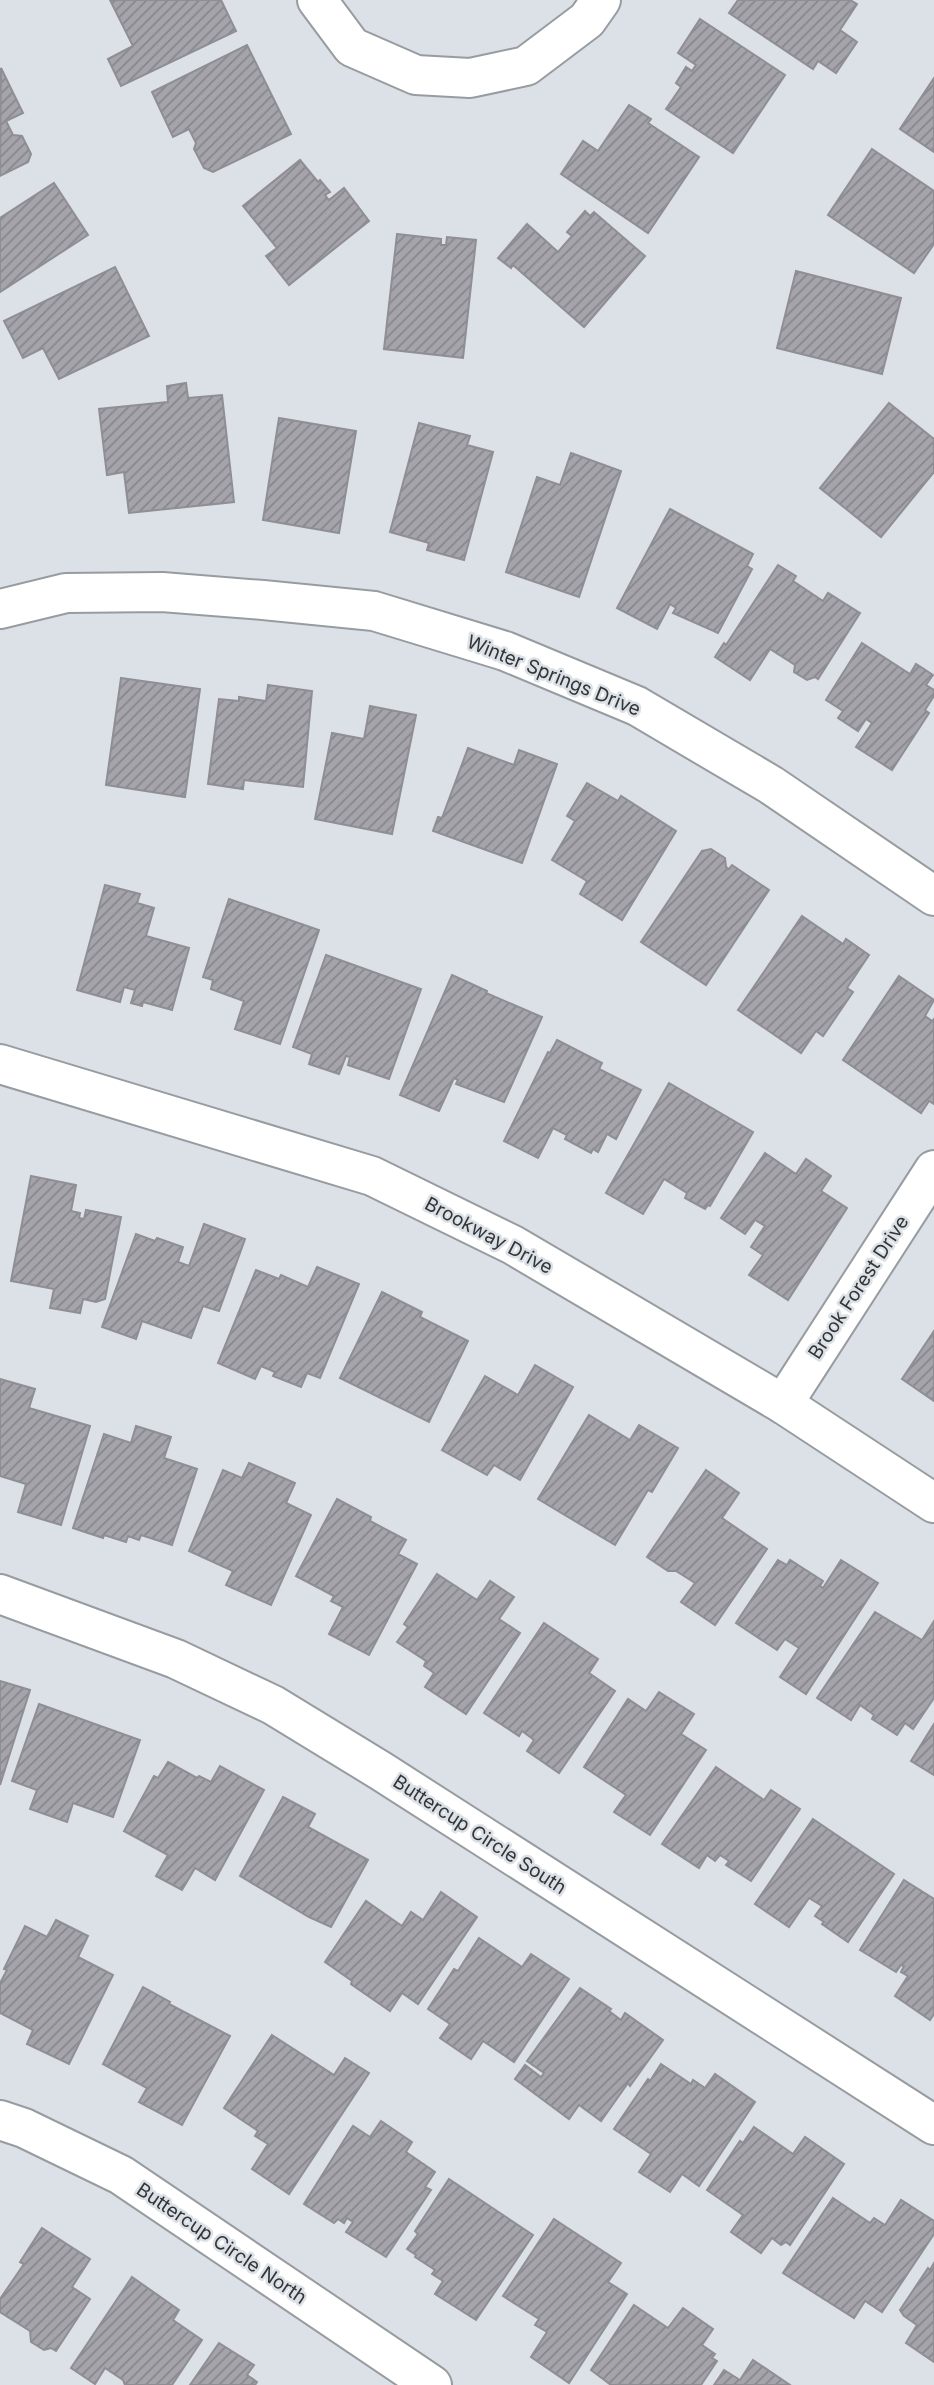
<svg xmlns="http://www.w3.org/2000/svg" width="934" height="2385" viewBox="0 0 934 2385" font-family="Inter,sans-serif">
  <defs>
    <pattern id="building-hatch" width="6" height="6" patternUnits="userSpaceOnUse" patternTransform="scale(1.75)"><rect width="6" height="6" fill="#a5a4ab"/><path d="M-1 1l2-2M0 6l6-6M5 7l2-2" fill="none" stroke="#87868c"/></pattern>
  </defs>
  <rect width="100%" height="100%" fill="#dbe1e6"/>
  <g fill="url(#building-hatch)" stroke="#8f8e95" stroke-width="2">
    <path d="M110,0H221L236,31L121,86L108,59L133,46Z"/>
    <path d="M738,0H850L857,4L840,30L857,42L836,73L818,61L813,69L729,13Z"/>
    <path d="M700,19L785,75L733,153L666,109L681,87L676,83L686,67L692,71L696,65L678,53Z"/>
    <path d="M247,45L291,134L213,172L204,168L194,149L196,143L189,129L173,137L152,92Z"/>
    <path d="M1,68L23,113L6,121L13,135L22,136L31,154L28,162L0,176Z"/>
    <path d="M934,78V152L900,129Z"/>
    <path d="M629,105L651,119L648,123L699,157L648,233L561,174L583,141L598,151Z"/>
    <path d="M872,149L934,191V244L914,273L828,215Z"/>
    <path d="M300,160L318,182L320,180L330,192L325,195L329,200L344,188L369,221L289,285L266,256L277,248L243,206Z"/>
    <path d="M54,183L88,235L0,292V218Z"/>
    <path d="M585,211L590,216L594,212L645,256L584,327L513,265L511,268L498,258L527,224L558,252L572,236L567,232Z"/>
    <path d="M397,234L441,239V245H446L447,237L476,240L463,358L384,349Z"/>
    <path d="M115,267L149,336L59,379L43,348L23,358L4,321Z"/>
    <path d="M796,271L901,298L882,374L777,348Z"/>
    <path d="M186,383L188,398L222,395L234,502L129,513L124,472L107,475L99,409L168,402L167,386Z"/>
    <path d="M889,403L934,439V472L881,537L820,488Z"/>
    <path d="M279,418L356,431L339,533L263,520Z"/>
    <path d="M419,423L470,436L467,445L493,452L464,560L427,550L429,543L390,532Z"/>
    <path d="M571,453L621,471L579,597L506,572L537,477L560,485Z"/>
    <path d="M670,509L753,554L747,566L752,569L718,633L673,613L676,608L670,604L657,629L617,608Z"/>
    <path d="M778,565L796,576L793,581L823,601L828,593L860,613L818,679L815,677L807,680L794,672L795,665L770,649L750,680L715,657L724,643L726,645Z"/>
    <path d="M862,643L910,674L916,664L933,675L926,685L934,690V696L925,710L929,713L892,770L856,747L872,723L866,719L858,731L838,718L843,711L826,700Z"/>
    <path d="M121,678L200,689L185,797L106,785Z"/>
    <path d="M268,685L312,691L303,787L244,780L243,789L208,784L219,699L239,701V697L266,701Z"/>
    <path d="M370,706L416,715L392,834L315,819L332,733L364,739Z"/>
    <path d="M468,748L514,765L519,750L557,764L522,863L433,831L438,817L442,818Z"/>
    <path d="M587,783L618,801L621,796L676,831L622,920L580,894L587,881L552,860L575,821L567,816Z"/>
    <path d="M711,849L725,858L726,867L729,869L732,865L769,890L706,985L641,942L702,851Z"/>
    <path d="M105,885L140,894L137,903L154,908L146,936L189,948L172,1010L143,1002L142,1006L131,1003L135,990L124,987L120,1002L77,990Z"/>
    <path d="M229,899L319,930L280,1044L235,1029L244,1001L211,989L213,980L203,977Z"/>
    <path d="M802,916L843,944L846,939L869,955L847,988L853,992L823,1036L816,1031L801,1053L738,1010Z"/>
    <path d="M326,955L421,989L389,1079L348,1065L350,1057L346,1056L339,1074L309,1064L312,1054L293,1047Z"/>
    <path d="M452,975L487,991L486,993L542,1017L504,1102L456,1084L458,1080L454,1078L439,1111L400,1095Z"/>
    <path d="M899,976L934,1000L925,1016L932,1021L934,1019V1104L929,1101L921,1113L843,1060Z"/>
    <path d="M557,1040L602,1063L599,1069L641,1090L616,1139L607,1134L598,1152L593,1149L591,1153L565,1139L567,1135L553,1128L538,1158L504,1141L548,1052L550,1053Z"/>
    <path d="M669,1083L753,1132L710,1206L708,1205L705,1209L685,1198L687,1193L664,1179L643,1214L606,1193Z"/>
    <path d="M765,1153L796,1174L806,1159L831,1176L821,1191L847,1208L788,1300L749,1275L763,1255L751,1247L765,1226L755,1220L745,1234L721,1218Z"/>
    <path d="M31,1176L76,1185L71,1211L80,1213L79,1218L84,1219L86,1210L121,1217L105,1299L96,1302L83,1299L80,1313L50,1308L54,1289L11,1281Z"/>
    <path d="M204,1224L245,1239L219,1311L203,1306L191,1338L142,1321L136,1339L102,1327L136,1234L155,1241L157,1238L183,1247L178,1262L189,1266Z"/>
    <path d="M317,1267L359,1284L320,1378L307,1373L301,1387L273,1376L275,1372L261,1366L255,1379L218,1363L256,1270L279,1279L281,1275L308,1287Z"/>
    <path d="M382,1292L422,1312L420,1317L468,1341L429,1422L340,1378Z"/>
    <path d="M934,1331V1401L902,1379Z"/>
    <path d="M535,1365L573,1387L520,1480L494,1465L487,1475L442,1450L485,1376L518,1395Z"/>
    <path d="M0,1379L35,1389L29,1408L90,1426L61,1525L18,1512L26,1484L0,1476Z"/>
    <path d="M589,1415L630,1440L639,1425L678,1448L652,1492L648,1490L615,1545L538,1499Z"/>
    <path d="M136,1426L171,1437L164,1458L197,1469L172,1545L141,1535L139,1540L128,1536L126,1542L104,1535L103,1538L73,1528L104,1434L131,1443Z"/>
    <path d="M249,1463L295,1483L286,1503L311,1515L271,1605L226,1585L233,1571L189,1551L223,1470L242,1478Z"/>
    <path d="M706,1470L739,1493L722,1518L767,1549L715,1625L681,1602L695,1583L676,1571H668L647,1557Z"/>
    <path d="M337,1499L371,1517L370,1521L406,1540L398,1554L417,1564L369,1655L329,1634L343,1607L331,1601L334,1596L296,1576Z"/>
    <path d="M778,1560L787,1565L790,1560L823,1581L820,1586L823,1588L841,1560L878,1583L806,1694L780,1677L799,1648L785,1639L777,1650L736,1623Z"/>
    <path d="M437,1574L477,1600L490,1581L514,1597L499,1619L520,1633L466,1714L425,1687L434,1673L424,1666L426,1661L397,1642L408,1627L404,1624Z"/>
    <path d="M875,1612L922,1640L934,1621V1698L913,1729L905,1723L897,1735L872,1719L874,1715L860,1705L851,1720L817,1698Z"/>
    <path d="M544,1623L598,1659L589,1673L615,1691L559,1773L527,1751L534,1740L522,1731L519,1736L484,1713Z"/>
    <path d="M0,1681L30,1690L0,1785Z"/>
    <path d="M659,1692L694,1714L681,1734L706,1750L650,1835L614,1812L626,1795L584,1767L628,1699L646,1711Z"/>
    <path d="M39,1704L140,1740L113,1817L73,1803L67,1822L30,1809L37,1790L12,1781Z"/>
    <path d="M934,1724V1775L911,1761Z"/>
    <path d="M168,1762L197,1778L199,1776L211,1782L220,1766L264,1790L215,1880L195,1868L182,1890L156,1876L168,1855L124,1831L154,1776L158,1778Z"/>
    <path d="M716,1767L764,1800L771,1790L800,1809L751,1881L726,1865L729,1861L720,1855L715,1861L707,1855L699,1868L662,1844Z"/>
    <path d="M283,1797L315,1814L308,1827L368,1860L331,1927L309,1917L240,1876Z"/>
    <path d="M813,1819L894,1874L848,1942L822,1924L824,1922L815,1916L822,1906L809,1898L789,1927L755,1904Z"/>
    <path d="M904,1880L934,1899V2014L930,2020L895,1996L908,1976L901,1972L904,1966L901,1965L896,1972L860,1950Z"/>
    <path d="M441,1892L477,1917L418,2004L402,1993L390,2011L351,1984L352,1981L325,1962L366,1901L402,1926L411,1912L423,1920Z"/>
    <path d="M56,1920L88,1936L78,1957L113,1975L69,2064L27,2044L33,2030L0,2013V1983L7,1970L4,1969L25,1926L47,1937Z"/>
    <path d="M479,1938L522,1967L531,1954L569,1979L514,2062L483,2041L471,2059L440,2038L450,2024L428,2009L454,1969L458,1971Z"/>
    <path d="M143,1987L170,2002L169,2004L230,2036L182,2125L139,2102L147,2088L103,2064Z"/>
    <path d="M580,1988L611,2009L609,2011L621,2020L625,2013L663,2040L630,2086L628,2083L601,2121L579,2105L569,2119L515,2079L525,2065L541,2077L544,2073L527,2061Z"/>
    <path d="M272,2035L334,2075L345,2058L369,2073L289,2194L252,2169L268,2144L255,2136L258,2131L224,2108Z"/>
    <path d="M661,2064L691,2084L693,2080L705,2088L715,2074L755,2102L699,2186L682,2174L670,2192L639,2172L651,2154L614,2129L648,2079L650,2081Z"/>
    <path d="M381,2121L412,2142L406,2152L435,2172L425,2187L431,2190L386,2257L346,2232L353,2222L347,2218L344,2223L338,2219L334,2223L304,2204L353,2126L370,2137Z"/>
    <path d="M754,2127L793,2154L805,2137L844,2164L790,2245L786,2242L781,2245L772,2238L761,2253L731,2232L743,2215L707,2190L740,2141L743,2143Z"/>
    <path d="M449,2179L533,2235L476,2320L435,2294L443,2281L432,2274L435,2270L415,2257L416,2255L407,2249L418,2234L415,2231Z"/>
    <path d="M833,2198L870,2223L874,2218L885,2225L901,2200L934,2221V2234L882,2312L865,2301L854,2318L783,2273Z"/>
    <path d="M554,2219L621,2263L608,2282L627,2294L569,2383L531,2357L547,2332L535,2325L539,2319L503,2296Z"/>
    <path d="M42,2228L90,2259L72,2287L90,2299L56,2351L51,2348L44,2350L31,2342L30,2331L0,2312V2299L24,2264L20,2262Z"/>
    <path d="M934,2263V2362L906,2343L917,2325L904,2316L900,2310L928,2268L930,2270Z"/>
    <path d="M132,2277L179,2310L173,2320L202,2340L172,2385H125L123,2380L105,2368L95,2384L71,2368Z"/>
    <path d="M634,2305L668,2328L683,2308L713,2329L702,2345L715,2354L712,2358L717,2361L701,2385H611L591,2370Z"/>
    <path d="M219,2343L254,2365L247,2375L257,2382L255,2385H190Z"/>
    <path d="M753,2360L790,2385H714L724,2370L740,2380Z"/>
  </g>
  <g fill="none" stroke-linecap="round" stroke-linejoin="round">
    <g stroke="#979ca1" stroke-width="42">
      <g id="minor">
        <path d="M317,0L352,47L416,75L470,78L526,66L587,20L601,0"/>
        <path d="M0,609L66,593L162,592L263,600L374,611L505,651L637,706L771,785L934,896"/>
        <path d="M0,1064L372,1176L513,1245L783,1404L934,1503"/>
        <path d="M783,1404L934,1170"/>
        <path d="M0,1594L176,1659L273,1705L381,1771L934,2125"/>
        <path d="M0,2120L24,2128L121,2175L432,2385"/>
      </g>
    </g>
    <use href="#minor" stroke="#fff" stroke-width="38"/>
  </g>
  <g text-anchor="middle" stroke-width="5" stroke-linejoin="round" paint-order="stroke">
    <g font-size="19" fill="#323436" stroke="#dbe1e6">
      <text transform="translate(554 675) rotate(22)" y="7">Winter Springs Drive</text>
      <text transform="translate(489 1235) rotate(28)" y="7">Brookway Drive</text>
      <text transform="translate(858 1287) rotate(-57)" y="7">Brook Forest Drive</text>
      <text transform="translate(480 1834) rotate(33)" y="7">Buttercup Circle South</text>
      <text transform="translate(222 2243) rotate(34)" y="7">Buttercup Circle North</text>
    </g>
  </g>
</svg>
